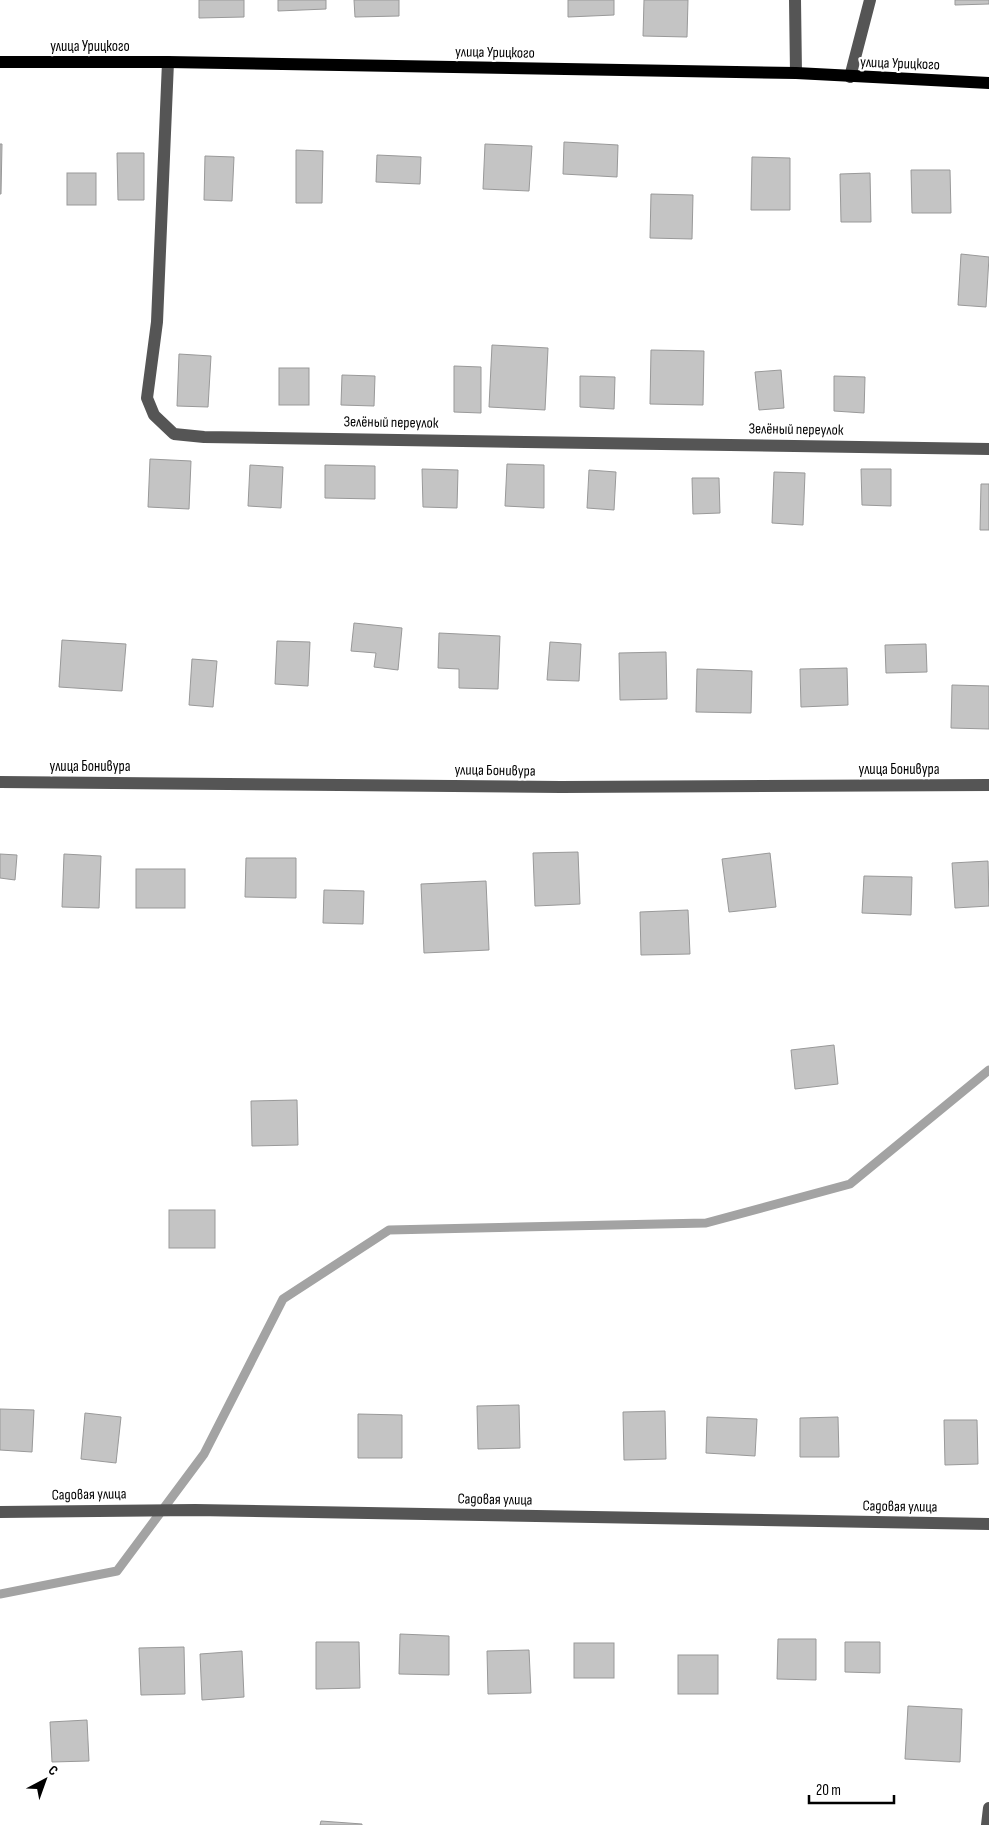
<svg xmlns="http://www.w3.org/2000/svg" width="989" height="1825" viewBox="0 0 989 1825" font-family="'Sofia Sans Condensed',sans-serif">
  <rect width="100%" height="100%" fill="#fff"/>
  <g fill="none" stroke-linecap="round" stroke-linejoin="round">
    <path stroke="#a3a3a3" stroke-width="9" d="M0,1594L117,1571L204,1454L283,1299L389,1230L706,1223L850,1184L989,1070"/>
  </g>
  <g fill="#c4c4c4" stroke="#999">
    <path d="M199,0H244V17L199,18Z"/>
    <path d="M278,0H326V9L278,11Z"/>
    <path d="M354,0H399V16L355,17Z"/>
    <path d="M568,0H614V15L568,17Z"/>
    <path d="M644,0H688L687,37L643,36Z"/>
    <path d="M955,0H989V4L955,5Z"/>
    <path d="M564,142L618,145L617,177L563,174Z"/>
    <path d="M0,144H2L1,194H0Z"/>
    <path d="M485,144L532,146L529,191L483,189Z"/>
    <path d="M296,150L323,151L322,203H296Z"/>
    <path d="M117,153H144V200H118Z"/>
    <path d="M377,155L421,157L420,184L376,182Z"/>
    <path d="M205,156L234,157L232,201L204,200Z"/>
    <path d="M752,157L790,158V210H751Z"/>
    <path d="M911,170H950L951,213H912Z"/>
    <rect x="67" y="173" width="29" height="32"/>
    <path d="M870,173L871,222H841L840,174Z"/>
    <path d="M651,194L693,195L692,239L650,238Z"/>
    <path d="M961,254L989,257L986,307L958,305Z"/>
    <path d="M492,345L548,348L545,410L489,407Z"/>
    <path d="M651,350L704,351L703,405L650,404Z"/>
    <path d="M179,354L211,356L208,407L177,406Z"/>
    <path d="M454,366L481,367V413L454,412Z"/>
    <rect x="279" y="368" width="30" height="37"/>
    <path d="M781,370L784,408L759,410L755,372Z"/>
    <path d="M342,375L375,376L374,406L341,405Z"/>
    <path d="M580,376L615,377L614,409L580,407Z"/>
    <path d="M834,376L865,377L864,413L834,411Z"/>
    <path d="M150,459L191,461L189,509L148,507Z"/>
    <path d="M507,464L544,465V508L505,506Z"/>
    <path d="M250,465L283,467L281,508L248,506Z"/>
    <path d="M325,465L375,466V499L325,498Z"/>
    <path d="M422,469L458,470L457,508L423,507Z"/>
    <path d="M861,469H891V506L862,505Z"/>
    <path d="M589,470L616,472L614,510L587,508Z"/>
    <path d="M774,472L805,473L803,525L772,523Z"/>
    <path d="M692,478H719L720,513L693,514Z"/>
    <path d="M981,484H989V530H980Z"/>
    <path d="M354,623L402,628L398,670L374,667L376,653L351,651Z"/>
    <path d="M439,633L500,636L498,689L459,688V669L438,668Z"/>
    <path d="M62,640L126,644L122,691L59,687Z"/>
    <path d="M277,641L310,642L308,686L275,684Z"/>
    <path d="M550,642L581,644L579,681L547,680Z"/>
    <path d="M926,644L927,672L886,673L885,645Z"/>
    <path d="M666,652L667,699L620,700L619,653Z"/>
    <path d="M192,659L217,661L213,707L189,705Z"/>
    <path d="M847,668L848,705L801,707L800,669Z"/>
    <path d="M697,669L752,671L751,713L696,712Z"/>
    <path d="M952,685L989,686V729L951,728Z"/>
    <path d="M578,852L580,904L535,906L533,853Z"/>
    <path d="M770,853L776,907L729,912L722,859Z"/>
    <path d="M0,854L17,855L15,880L0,878Z"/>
    <path d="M64,854L101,856L99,908L62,907Z"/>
    <path d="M246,858H296V898L245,897Z"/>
    <path d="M988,861L989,906L955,908L952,863Z"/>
    <rect x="136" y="869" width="49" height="39"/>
    <path d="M864,876L912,877L911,915L862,913Z"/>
    <path d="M486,881L489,950L424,953L421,884Z"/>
    <path d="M324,890L364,891L363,924L323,923Z"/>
    <path d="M688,910L690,954L641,955L640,912Z"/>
    <path d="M834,1045L838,1084L795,1089L791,1050Z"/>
    <path d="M297,1100L298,1145L252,1146L251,1101Z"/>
    <rect x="169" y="1210" width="46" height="38"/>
    <path d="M519,1405L520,1448L478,1449L477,1406Z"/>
    <path d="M0,1409L34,1410L32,1452L0,1450Z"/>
    <path d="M665,1411L666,1459L624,1460L623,1412Z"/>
    <path d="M85,1413L121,1417L116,1463L81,1459Z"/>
    <path d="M358,1414L402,1415V1458H358Z"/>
    <path d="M707,1417L757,1419L755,1456L706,1453Z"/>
    <path d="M838,1417L839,1457H800V1418Z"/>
    <path d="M944,1420H977L978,1464L945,1465Z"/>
    <path d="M400,1634L449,1636V1675L399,1674Z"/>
    <path d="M778,1639H816V1680L777,1679Z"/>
    <path d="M316,1642H359L360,1688L316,1689Z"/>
    <path d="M845,1642H880V1673L845,1672Z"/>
    <rect x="574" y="1643" width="40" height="35"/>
    <path d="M184,1647L185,1694L141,1695L139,1648Z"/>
    <path d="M529,1650L531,1693L488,1694L487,1651Z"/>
    <path d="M242,1651L244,1697L202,1700L200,1654Z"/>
    <rect x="678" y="1655" width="40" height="39"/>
    <path d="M908,1706L962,1709L960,1762L905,1759Z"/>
    <path d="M87,1720L89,1761L52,1762L50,1722Z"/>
    <path d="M321,1821L362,1824V1825H320Z"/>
  </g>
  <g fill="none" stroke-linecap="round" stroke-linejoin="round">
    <g stroke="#555" stroke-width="12">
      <path d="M795,0L796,73"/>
      <path d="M168,62L157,322L147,398L154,415L174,434L204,437L989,449"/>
      <path d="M850,77L870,0"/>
      <path d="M0,782L561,787L989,785"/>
      <path d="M0,1512L195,1510L989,1524"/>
      <path d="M987,1825L989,1808"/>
    </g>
    <path stroke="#000" stroke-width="12" d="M0,62H168L796,73L989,83"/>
  </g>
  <g text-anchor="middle" stroke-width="4.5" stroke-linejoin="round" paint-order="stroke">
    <g font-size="15" fill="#000" stroke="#fff">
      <text x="90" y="51">улица Урицкого</text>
      <text transform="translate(495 52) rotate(1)" y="5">улица Урицкого</text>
      <text transform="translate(900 63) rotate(2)" y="5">улица Урицкого</text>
      <text transform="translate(391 422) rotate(1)" y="5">Зелёный переулок</text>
      <text transform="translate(796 429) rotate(1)" y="5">Зелёный переулок</text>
      <text x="90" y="771">улица Бонивура</text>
      <text x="899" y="774">улица Бонивура</text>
      <text transform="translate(495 770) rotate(1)" y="5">улица Бонивура</text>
      <text transform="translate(89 1494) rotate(-1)" y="5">Садовая улица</text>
      <text transform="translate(495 1499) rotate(1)" y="5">Садовая улица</text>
      <text transform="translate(900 1506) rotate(1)" y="5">Садовая улица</text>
    </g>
  </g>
  <g transform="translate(45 1780) rotate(41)" stroke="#ffffff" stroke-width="4" paint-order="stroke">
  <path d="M0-4L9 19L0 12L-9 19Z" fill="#000000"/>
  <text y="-8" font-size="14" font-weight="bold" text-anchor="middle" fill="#000000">С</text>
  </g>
  <path d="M809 1795v8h85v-8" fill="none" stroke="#000000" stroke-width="2.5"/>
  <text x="816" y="1795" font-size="15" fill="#000000" stroke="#ffffff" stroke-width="4" paint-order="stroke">20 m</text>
</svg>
